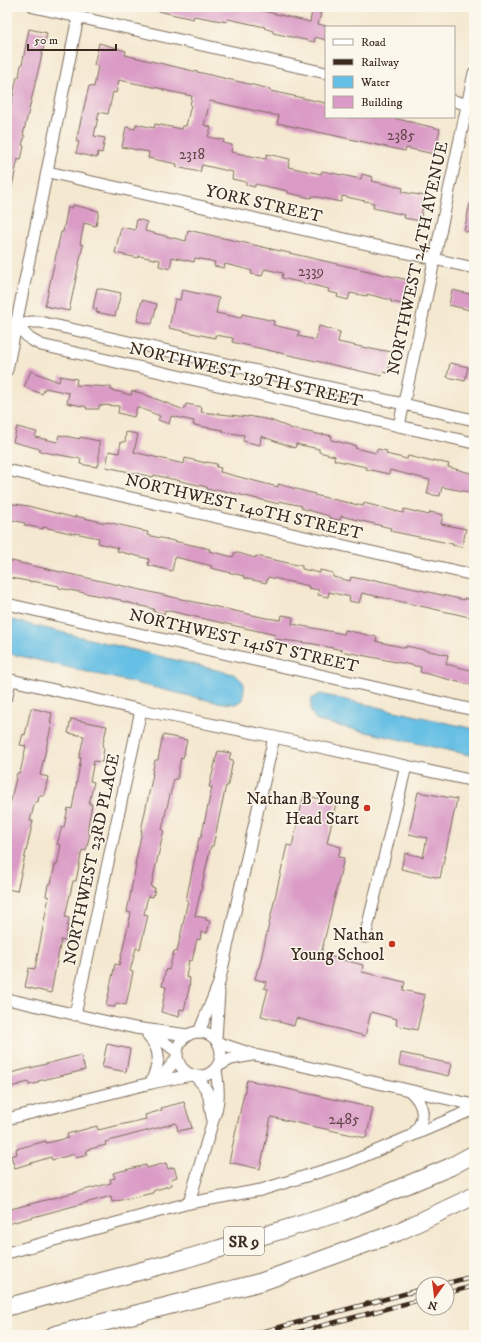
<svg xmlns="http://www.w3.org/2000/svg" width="481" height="1342" viewBox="0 0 481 1342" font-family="'IM FELL DW Pica',serif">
  <rect width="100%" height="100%" fill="#fbf7ec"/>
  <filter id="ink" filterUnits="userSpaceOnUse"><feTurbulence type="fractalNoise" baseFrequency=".025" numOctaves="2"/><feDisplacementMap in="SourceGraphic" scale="8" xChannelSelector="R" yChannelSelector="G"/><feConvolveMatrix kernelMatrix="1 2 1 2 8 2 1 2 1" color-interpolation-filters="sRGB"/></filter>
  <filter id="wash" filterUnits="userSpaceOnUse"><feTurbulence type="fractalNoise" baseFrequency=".012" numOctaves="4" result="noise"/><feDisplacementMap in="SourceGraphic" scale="16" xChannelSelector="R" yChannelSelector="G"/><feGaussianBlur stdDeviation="0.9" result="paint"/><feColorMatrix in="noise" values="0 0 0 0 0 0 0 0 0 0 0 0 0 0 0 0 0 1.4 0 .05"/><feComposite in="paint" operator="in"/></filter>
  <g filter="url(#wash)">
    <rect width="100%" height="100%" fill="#f4e8d0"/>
    <g fill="#66bfe4" stroke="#507481">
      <path d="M7,619L233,674C247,683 245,684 242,700L235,704L216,702L7,653Z"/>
      <path d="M320,694L474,729V756L317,721L311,712V699Z"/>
    </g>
    <g id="blocks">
      <g fill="#da9bc6">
        <path d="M158,7H246L310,22L312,11L321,13L318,24L326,26V40L315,37L314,42L287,36L273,33V31L264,28L265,27L228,19L227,22L194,16L193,19L158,11Z"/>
        <path d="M29,29L47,33L23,135L25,136L22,145L24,146L21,160L18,159L11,191L7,190V141L11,124L7,123L17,77H19L21,65H22Z"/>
        <path d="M99,43L126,51L125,55L270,89V91L326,103V117H389L440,129L434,154L406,148L405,151L277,123L279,116L210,101L204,125L211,127L208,137L224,140L223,143L232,145L231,152L266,159L267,154L290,159L288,167L321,174L322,171L361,179L362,174L373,177L372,181L403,188L402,192L425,196L420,221L404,218L405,215L373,208L374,203L342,196L341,202L312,196L311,198L288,193V191L255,184V187L246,185V182L232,179L233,172L202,165L200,172L176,167L177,164L148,158L149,152L122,147L126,127L135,129L136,124L154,128L155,124L182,129L183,126H186L191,105H190L192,96L163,90V89L119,80L116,93L113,92L108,114L99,112L94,136L105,138L102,153L98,152L97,158L76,153L79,142L76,141L89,86L94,87L98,66L94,65Z"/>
        <path d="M470,204H474V233L464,231Z"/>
        <path d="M73,205L99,211L96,226L84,223L80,244L83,245L69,311L45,306L61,232H63L68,207L72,208Z"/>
        <path d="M137,219L147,222L145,231L186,241L188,230L408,280L402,304L391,302V300L367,294V296L350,293L348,300L337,297L338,294L328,292L329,289L282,278L283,273L264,269L262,276L251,274L252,271L242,268L225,264L224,268L214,266L215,262L195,258L194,262L172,257L170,269L159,266L160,260L139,256L138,258L115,253L121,227L135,230Z"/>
        <path d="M97,288L121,293L115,316L96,312L97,309L93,308Z"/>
        <path d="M182,290L219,298L216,313L241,318L242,314L274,321L273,325L299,331L298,336L316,340L319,326L340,332L338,342L381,351V350L392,352L388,373L383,372L382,376L232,342L233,338L215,335V338L169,328L175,299L180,300Z"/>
        <path d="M452,290L474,295V311L449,305Z"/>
        <path d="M142,300L157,304L152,324L137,321Z"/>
        <path d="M450,363L468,367L465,381L447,377Z"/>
        <path d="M31,371L59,382L60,376L77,379L76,385L111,387V390L131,395L132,391L141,393L184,410L186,404L202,407L201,412L248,417V416L270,420L293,429L323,435V434L332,436L331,440L356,446L355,448L376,453L377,449L387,451L386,454L407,459L408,456L433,462V460L449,464L448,467L474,474V493L442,487L440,496L427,494L430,480L390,470L389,474L366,469V467L334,460L335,456L319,452V449L296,444L295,448L261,436L260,445L243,441L244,435L223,432V430L193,425L194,421L171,416L169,424L158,420L160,416L137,407L134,417L118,413L119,406L99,405V409H86L87,407L67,403L69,393L45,388L42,394L24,387Z"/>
        <path d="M17,427L37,432L35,437L57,442L59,435L80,439V437L99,441V465L97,464V467L80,464L81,459L39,451L40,449L13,442Z"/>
        <path d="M126,432L138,434L134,452L184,464L185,458L206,463V462L217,464L216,467L221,468L220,472L278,487V484L315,494L314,495L363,506L364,503L403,513L404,509L429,515L430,512L443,515L441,524L466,529L462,547L452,545L453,544L390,531L391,528L341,516L340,520L329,518V516L301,508L302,506L279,501V504L216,489V491L207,489V487L154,475L153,477L106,467L109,451L119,453L121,442H125Z"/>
        <path d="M7,503L28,506L75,518V516L106,523L107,522L142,530V531L148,532L147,535L210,549L209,551L233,557L235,552L255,558L256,556L302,566V569L320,573V570L333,573V577L350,581L351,577L371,581V579L464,600V598L474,601V618L362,593L359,603L349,601L350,597L329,592L328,597L318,595L319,590L308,588L309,586L268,577L266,583L244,578V576L211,568L212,566L175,557L172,571L148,565L149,559L117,551L118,548L98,543L99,538L75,533V534L43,527V529L24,525L25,523L7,519Z"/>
        <path d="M7,560L266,618L281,620L282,615L293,617L292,624L344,634L345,630L377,637L376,641L379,642L406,648V646L448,655L446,664L474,671V686L420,672L421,667L341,651L342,650L314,644L275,639L276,635L165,610L164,614L153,611L154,609L121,601V600L59,588V586L32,581V582L7,577Z"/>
        <path d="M31,708L52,713L50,723H52L40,775L48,777L44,796H39L38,802H35L30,821H33L17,891L7,889V818L17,773H20L26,746L20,745L23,734L25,735Z"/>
        <path d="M71,719L107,726L102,747L104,748L102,762L94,761L90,781L94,782L89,804H92L87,832L90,833L86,851L82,850L76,881H73L65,917L69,918L65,941L61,940L51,993L25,987L29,968L35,969L47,906L49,897L46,896L48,884H51L55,865H57L61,845L57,844L62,827H64L68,808L72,809L81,758H79L84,736L68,733Z"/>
        <path d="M163,735L187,740L183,758L181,757L177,779H174L167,807L162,830H164L151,887L155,888L153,897L148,896L144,914L148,915L140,949L136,948L130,971L133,972L126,1005L116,1003L115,1007L106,1006L115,964L119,965L131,913L127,912L136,865H135L142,831H141L153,774H152L155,760H158Z"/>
        <path d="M218,751L231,753L229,759L233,760L228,786H226L225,790L213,846H211L195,916L206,918V920L210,921L207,933L201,932L200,940L197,939L192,961L189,960L186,977L190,978L189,989L184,1010L180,1009L179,1017L161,1012L166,987L162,986L166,969L169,970L174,951L177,952L188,900H186L199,838H201L212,787H209Z"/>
        <path d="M418,792L457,799L440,878L401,869L405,853L423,857L427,838L409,834Z"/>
        <path d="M304,795L336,803L327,843L341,847L338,857L344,858L321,954L363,965L362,972L405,982L403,990L425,995L417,1030L396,1025L397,1019L371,1012L365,1036L296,1018L294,1026L279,1022L280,1021L261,1016L268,989L264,988L266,982L255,979L258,968H259L287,845L292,846Z"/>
        <path d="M107,1044L130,1049L126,1072L102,1067Z"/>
        <path d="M401,1053L452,1064L449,1076L399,1065Z"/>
        <path d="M81,1055L85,1070L38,1081V1083L29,1085L28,1082L7,1088V1074Z"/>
        <path d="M247,1080L373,1108L366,1138L271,1117L260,1169L229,1162Z"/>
        <path d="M184,1102L192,1128L178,1131L176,1123L105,1142L106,1145L86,1150L87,1155L76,1158L75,1154L52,1160L51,1157L15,1168L11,1156L17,1154L16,1149L46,1141V1143L68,1138L67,1134L97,1126L98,1130L146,1119L145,1115L162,1110L161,1108Z"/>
        <path d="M166,1163L168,1169L174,1167L177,1177L171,1179L172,1185L153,1191V1193L112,1202L111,1196L7,1224V1210L111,1183L110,1179L115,1178L113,1173L146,1165L147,1168Z"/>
      </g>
    </g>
  </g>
  <g filter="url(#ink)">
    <use href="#blocks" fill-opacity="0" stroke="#7c6c5c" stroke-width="1"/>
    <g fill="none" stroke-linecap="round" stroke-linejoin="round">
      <g stroke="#7c6c5c" stroke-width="13">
        <g id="minor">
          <path d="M34,7L326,73"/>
          <path d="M454,101L473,106"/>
          <path d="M48,172L474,268"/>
          <path d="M7,322L17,326L30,339L41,345L474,443"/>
          <path d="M17,326L31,322H40L474,420"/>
          <path d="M7,370L78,17"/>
          <path d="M399,426L474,73"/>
          <path d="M7,470L474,575"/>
          <path d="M7,604L474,710"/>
          <path d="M7,679L141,710L274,737L474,781"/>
          <path d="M7,696L10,680"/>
          <path d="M365,937L406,766"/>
          <path d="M7,999L135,1028L188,1035"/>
          <path d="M75,1015L141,710"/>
          <circle cx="199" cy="1054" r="22"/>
          <path d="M199,1032L219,983L274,737"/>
          <path d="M148,1036C164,1053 158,1064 151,1083"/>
          <path d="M149,1037L163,1041L177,1052"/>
          <path d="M216,1039L219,992"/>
          <path d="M219,1043L255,1055L474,1105"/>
          <path d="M220,1065L231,1059L252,1055"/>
          <path d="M195,1076C212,1093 208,1096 212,1117"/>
          <path d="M153,1081L165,1073L177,1058"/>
          <path d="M410,1091C425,1105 427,1120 412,1135"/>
          <path d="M7,1119L151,1083L191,1075"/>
          <path d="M189,1203L213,1120C220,1102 219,1089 216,1070"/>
          <path d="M7,1253L189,1203L261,1190L348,1163L474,1109"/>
        </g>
      </g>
      <g stroke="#7c6c5c" stroke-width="19">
        <g id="primary">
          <path d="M7,1307L185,1259L342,1212L450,1167L474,1154"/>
          <path d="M54,1335L261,1282L398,1232L474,1196"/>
        </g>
      </g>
      <use href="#minor" stroke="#fff" stroke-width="11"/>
      <use href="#primary" stroke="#fff" stroke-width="17"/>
      <g stroke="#3b2a1e" stroke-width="4.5">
        <g id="rail">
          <path d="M444,1284L474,1276"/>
          <path d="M447,1293L474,1286"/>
          <path d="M250,1335L423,1289"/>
          <path d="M287,1335L423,1299"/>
        </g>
      </g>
      <use href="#rail" stroke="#fbf7ec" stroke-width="3" stroke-dasharray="9" stroke-linecap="butt"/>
    </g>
  </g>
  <g fill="#c8321e" stroke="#fbf7ec" stroke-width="1.5">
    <circle cx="367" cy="808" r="4"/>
    <circle cx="392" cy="944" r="4"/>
  </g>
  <g text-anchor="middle" stroke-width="3" stroke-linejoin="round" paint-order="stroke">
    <g font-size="15" fill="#634648">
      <text x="401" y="140">2385</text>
      <text x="192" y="159">2318</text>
      <text x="311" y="276">2339</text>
      <text x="344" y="1124">2485</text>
    </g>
    <rect fill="#fbf7ec" stroke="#75685c" stroke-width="1" x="224" y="1227" width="40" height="28" rx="3"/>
    <g font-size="16" font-weight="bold" fill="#3b2a1e">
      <text x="244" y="1247">SR 9</text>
    </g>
    <g font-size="17" fill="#3b2a1e" stroke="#fbf7ec">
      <text transform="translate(264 203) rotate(13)" y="6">YORK STREET</text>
      <text transform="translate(417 258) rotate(-78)" y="6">NORTHWEST 24TH AVENUE</text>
      <text transform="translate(246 374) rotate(13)" y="6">NORTHWEST 139TH STREET</text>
      <text transform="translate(244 506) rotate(13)" y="6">NORTHWEST 140TH STREET</text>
      <text transform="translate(244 640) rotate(13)" y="6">NORTHWEST 141ST STREET</text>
      <text transform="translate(91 859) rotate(-78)" y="6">NORTHWEST 23RD PLACE</text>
    </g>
    <g font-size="17" fill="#3b2a1e" stroke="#fbf7ec" text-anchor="end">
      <text x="359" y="804">Nathan B Young<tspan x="359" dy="20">Head Start</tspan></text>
      <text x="384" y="940">Nathan<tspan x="384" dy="20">Young School</tspan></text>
    </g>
  </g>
  <rect width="481" height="1342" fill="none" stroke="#fbf7ec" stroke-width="24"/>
  <rect x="325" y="26" width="130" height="92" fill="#fbf7ec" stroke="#aea59a"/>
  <rect x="333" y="39" width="20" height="6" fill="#ffffff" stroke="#aea59a"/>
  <text x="361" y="46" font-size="12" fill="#3b2a1e">Road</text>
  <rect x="333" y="59" width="20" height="6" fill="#3b2a1e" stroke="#aea59a"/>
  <text x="361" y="66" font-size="12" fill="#3b2a1e">Railway</text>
  <rect x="333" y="76" width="20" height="12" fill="#66bfe4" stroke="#aea59a"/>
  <text x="361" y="86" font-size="12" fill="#3b2a1e">Water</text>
  <rect x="333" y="96" width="20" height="12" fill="#da9bc6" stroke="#aea59a"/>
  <text x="361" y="106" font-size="12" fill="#3b2a1e">Building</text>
  <g transform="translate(435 1296) rotate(194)"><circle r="19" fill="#fbf7ec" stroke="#aea59a"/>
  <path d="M0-3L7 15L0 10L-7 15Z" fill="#c8321e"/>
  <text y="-6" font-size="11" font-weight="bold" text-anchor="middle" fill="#3b2a1e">N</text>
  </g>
  <path d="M28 44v6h88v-6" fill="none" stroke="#3b2a1e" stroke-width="2"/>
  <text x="34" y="44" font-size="12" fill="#3b2a1e" stroke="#fbf7ec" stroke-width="3" paint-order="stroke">50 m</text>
</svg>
